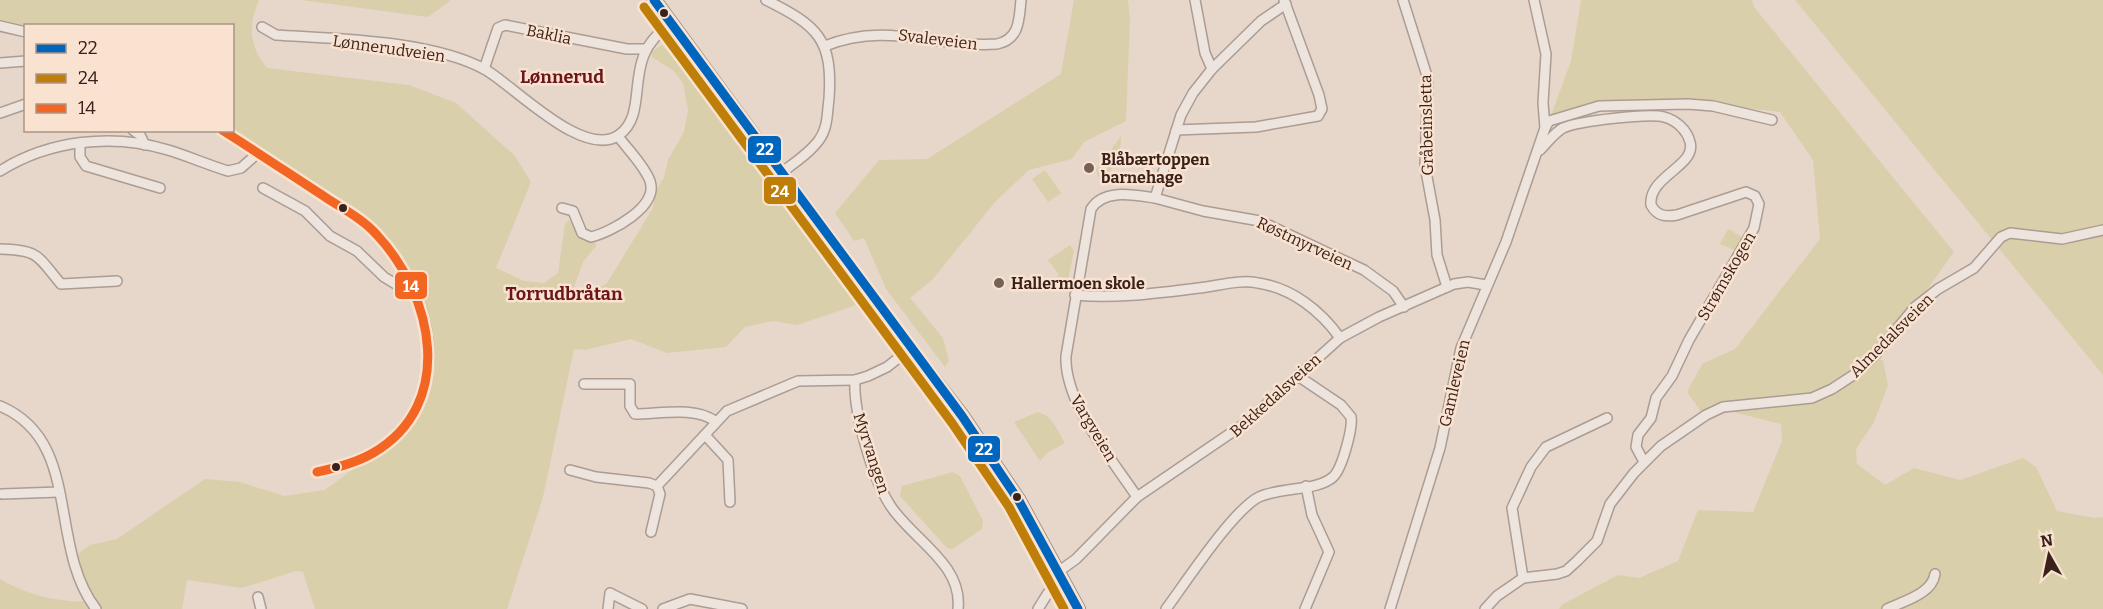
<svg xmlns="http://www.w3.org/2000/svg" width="2103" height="609" viewBox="0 0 2103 609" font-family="Bitter,serif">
  <rect width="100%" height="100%" fill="#e6d7ca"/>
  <g fill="#dacfab">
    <path d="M0,0H259C248,25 249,47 267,68L409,85L456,103L515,156L531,182L496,268L524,281L544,283L558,273L565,224L569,220L586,240L595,241L596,246L583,262L573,290L584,297L607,283L653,208L656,190L664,178L668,160L684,132L688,110L683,83L674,71L652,57V51L662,45L707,97L865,302L797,325L773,321L745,327L726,347L667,353L631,339L585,350L574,349L543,497L507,609H315L303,572L296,571L242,588L187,580L182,609H0V579C34,598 55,601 94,602L75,556L90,545L117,539L205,479L240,482L284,496L325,490L385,445L404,425L429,352L425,319L407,276L366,226L218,131L232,130V26H26L25,33L0,26Z"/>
    <path d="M301,0H450V1L428,17Z"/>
    <path d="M1074,0H1128L1130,20L1126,121L1084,142L1072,159L1029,170L995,202L933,279L910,298L943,338L949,361L945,367L886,289L864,238L854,241L835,213L879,160L927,159L1061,74Z"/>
    <path d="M1581,0H1752L1754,7L1954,252L1877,359L1883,360L1888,385L1874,422L1856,449L1857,464L1885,485L1914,468L1960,480L2023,458L2036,467L2057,511L2095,518L2103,517V609H1559L1563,604L1618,575L1639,578L1678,561L1698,510L1753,512L1782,441L1781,424L1717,408L1704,416L1687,392L1702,364L1735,349L1820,239L1813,160L1780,112C1725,106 1594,87 1549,121L1571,61Z"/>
    <path d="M1795,0H2103V375Z"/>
    <path d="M1121,136C1122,154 1113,169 1101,183L1096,170Z"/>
    <path d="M1045,170L1061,193L1048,202L1032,179Z"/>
    <path d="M1728,229L1746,239L1739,252L1720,244Z"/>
    <path d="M1070,245L1074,251L1066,289L1053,286L1049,282L1059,275L1048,260Z"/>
    <path d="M1038,412C1052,415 1057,430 1065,443L1047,453L1040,461L1014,422Z"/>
    <path d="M953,472L960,476L983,521L982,529L952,549L947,548L900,496L902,486Z"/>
  </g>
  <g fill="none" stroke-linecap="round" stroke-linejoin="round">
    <g stroke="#ab9c94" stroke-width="12">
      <g id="minor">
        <path d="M766,0C818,26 833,39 829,99C827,113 828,128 819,140C809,154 791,165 777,176"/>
        <path d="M1195,0L1205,53L1212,69"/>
        <path d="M1403,0L1428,79L1425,166L1435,220L1437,255L1447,287"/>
        <path d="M1534,0L1546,54L1543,103L1545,128"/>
        <path d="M1286,4L1261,21L1212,69L1193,93L1181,115L1155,198L1203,211L1260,221L1364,270L1393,291L1404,307"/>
        <path d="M0,26L26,32"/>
        <path d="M262,27L276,35C337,39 432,40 486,70C515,87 584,160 619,135C652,111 619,57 670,25"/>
        <path d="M825,46C887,21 936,48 997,44C1020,39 1019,19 1021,0"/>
        <path d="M0,63L26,61"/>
        <path d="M484,69L498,28L505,25L627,49H644"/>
        <path d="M0,113L26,104"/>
        <path d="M133,130L140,135L145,145"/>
        <path d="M221,130C256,152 291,174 325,197C343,208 362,220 377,235C433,294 456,392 381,448C362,462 339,467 317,472"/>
        <path d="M1176,130L1256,127L1318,116L1322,109L1319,95L1284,0"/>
        <path d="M80,143V157L86,166L160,188"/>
        <path d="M1540,150C1547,143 1554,133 1563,128C1578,121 1649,113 1664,117C1676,120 1687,130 1690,142C1697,166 1648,176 1651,205C1657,216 1665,217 1677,215L1746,192L1755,196L1759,204L1754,228L1689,340L1672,376L1656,398L1651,418L1638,435L1636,447L1644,462"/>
        <path d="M0,171C49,140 113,133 168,150C188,156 208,165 228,171L241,168L258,153"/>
        <path d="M263,188L305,211L330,236L357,251L384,277L402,288H413"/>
        <path d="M562,208L573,211L582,233L591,237C611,232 659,207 650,181C644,165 628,150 618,136"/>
        <path d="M0,249C40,250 37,256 61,284L117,281"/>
        <path d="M1075,295C1116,299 1158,293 1199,288C1218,286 1239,279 1258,283C1292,288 1321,311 1340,338"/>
        <path d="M855,380C853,412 873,481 892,508C914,540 963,565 958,609"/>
        <path d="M584,384H630V406L635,414C660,414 694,406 715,421"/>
        <path d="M0,406C83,441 47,545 96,609"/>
        <path d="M705,435L728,460L730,502"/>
        <path d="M570,470L596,477L649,483L657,486L660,494L651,532"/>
        <path d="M657,486L727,411L798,381L855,380L868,376L887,367L910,349"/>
        <path d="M2,494L59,492"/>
        <path d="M1137,497C1112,459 1064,403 1066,356L1091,209C1104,188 1135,195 1155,198"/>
        <path d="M1058,572L1076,559L1137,497L1247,422L1340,338L1379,317L1454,284L1468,282L1486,285"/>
        <path d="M1523,578L1512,508L1531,467L1546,447L1607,418"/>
        <path d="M258,597L261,609"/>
        <path d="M608,609L610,593L642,609"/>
        <path d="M663,609L690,599L742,609"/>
        <path d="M1038,609L1048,593"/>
        <path d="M1166,609C1186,582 1233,510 1259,497C1280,487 1318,491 1333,477C1342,469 1353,428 1351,417L1341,405L1298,376"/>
        <path d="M1305,609L1329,552L1312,515L1306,486"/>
        <path d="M1390,609L1440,448L1461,348L1506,242L1545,128L1549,121L1599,106L1688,104L1713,106L1772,120"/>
        <path d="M1485,609L1497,596L1523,578L1557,574L1566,571L1577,561L1597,541L1610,504L1634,473L1661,446L1706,415L1723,407L1812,398L1832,389L1855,374L1876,354L1915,307L1938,289L1974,268L2001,237L2010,233L2062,239L2103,230"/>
        <path d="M1887,609C1904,601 1932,594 1935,574"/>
      </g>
    </g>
    <g stroke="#9a8c84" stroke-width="16">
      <path id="secondary" d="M654,0L910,349L962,416L1019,501L1078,609"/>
    </g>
    <use href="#minor" stroke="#ede4dd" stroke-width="9"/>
    <use href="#secondary" stroke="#ede4dd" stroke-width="14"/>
    <g stroke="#f9e2cf" stroke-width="14">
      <path id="bus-1" d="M654,0L962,416L1019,501L1078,609"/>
    </g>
    <g stroke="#f9e2cf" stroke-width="14">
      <path id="bus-2" d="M644,7L952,423L1009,507L1064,609"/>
    </g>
    <g stroke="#f9e2cf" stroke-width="14">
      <path id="bus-3" d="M222,130C257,152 291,175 325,197C343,209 363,219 377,235C433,295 457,404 373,453C356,463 336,468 317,472"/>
    </g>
    <use href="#bus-1" stroke="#0065bd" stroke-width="9"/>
    <use href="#bus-2" stroke="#be7e08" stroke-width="9"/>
    <use href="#bus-3" stroke="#f26522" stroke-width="9"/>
  </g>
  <g fill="#3a221b" stroke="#f9e2cf" stroke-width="2">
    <circle cx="664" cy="13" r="5"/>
    <circle cx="343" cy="208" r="5"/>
    <circle cx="336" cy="467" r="5"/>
    <circle cx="1017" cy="497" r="5"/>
  </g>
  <g fill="#766158" stroke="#f9e2cf" stroke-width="2">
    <circle cx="1089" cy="168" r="6"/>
    <circle cx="999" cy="283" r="6"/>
  </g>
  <g text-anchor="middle" stroke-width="5" stroke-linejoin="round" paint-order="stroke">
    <g font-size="16" fill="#3a221b" stroke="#f9e2cf">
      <text transform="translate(549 34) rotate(12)" y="6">Baklia</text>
      <text transform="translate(938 39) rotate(7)" y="6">Svaleveien</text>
      <text transform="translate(389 48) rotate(8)" y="6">Lønnerudveien</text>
      <text transform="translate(1426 125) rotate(-91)" y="6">Gråbeinsletta</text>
      <text transform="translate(1305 243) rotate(25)" y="6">Røstmyrveien</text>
      <text transform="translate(1726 276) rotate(-60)" y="6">Strømskogen</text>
      <text transform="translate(1891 335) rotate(-45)" y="6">Almedalsveien</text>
      <text transform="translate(1454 383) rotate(-77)" y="6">Gamleveien</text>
      <text transform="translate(1275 395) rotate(-42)" y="6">Bekkedalsveien</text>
      <text transform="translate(1094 428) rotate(59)" y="6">Vargveien</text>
      <text transform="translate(872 453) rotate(72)" y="6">Myrvangen</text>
    </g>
    <g font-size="16" font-weight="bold" fill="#3a221b" stroke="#f9e2cf" text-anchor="start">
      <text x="1101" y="165">Blåbærtoppen<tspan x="1101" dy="18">barnehage</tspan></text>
      <text x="1011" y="289">Hallermoen skole</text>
    </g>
    <g font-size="18" font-weight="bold" fill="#6b161a" stroke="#f9e2cf">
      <text x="562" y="83">Lønnerud</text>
      <text x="564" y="300">Torrudbråtan</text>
    </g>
  </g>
  <g stroke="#f9e2cf" stroke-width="2">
    <rect x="747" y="135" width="35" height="29" rx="6" fill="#0065bd"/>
    <rect x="763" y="176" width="34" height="29" rx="6" fill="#be7e08"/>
    <rect x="394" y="271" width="34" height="29" rx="6" fill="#f26522"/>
    <rect x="967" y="435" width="34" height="28" rx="6" fill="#0065bd"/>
  </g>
  <g font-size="16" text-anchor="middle" font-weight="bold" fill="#fff">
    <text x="765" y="155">22</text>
    <text x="780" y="197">24</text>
    <text x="411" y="292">14</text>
    <text x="984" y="455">22</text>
  </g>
  <rect x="24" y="24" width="210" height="108" fill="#f9e2cf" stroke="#ad9587" stroke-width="1.5"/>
  <rect x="36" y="44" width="30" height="9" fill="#0065bd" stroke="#ad9587" stroke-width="1.5"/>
  <text x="78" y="54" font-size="18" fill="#3a221b">22</text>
  <rect x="36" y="74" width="30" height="9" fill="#be7e08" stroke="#ad9587" stroke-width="1.5"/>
  <text x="78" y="84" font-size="18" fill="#3a221b">24</text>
  <rect x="36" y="104" width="30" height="9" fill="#f26522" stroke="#ad9587" stroke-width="1.5"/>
  <text x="78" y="114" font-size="18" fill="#3a221b">14</text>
  <g transform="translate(2049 555) rotate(351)" stroke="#f9e2cf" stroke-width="4.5" paint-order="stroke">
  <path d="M0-4.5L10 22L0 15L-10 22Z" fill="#3a221b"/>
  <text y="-9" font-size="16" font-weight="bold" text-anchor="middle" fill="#3a221b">N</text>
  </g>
</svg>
